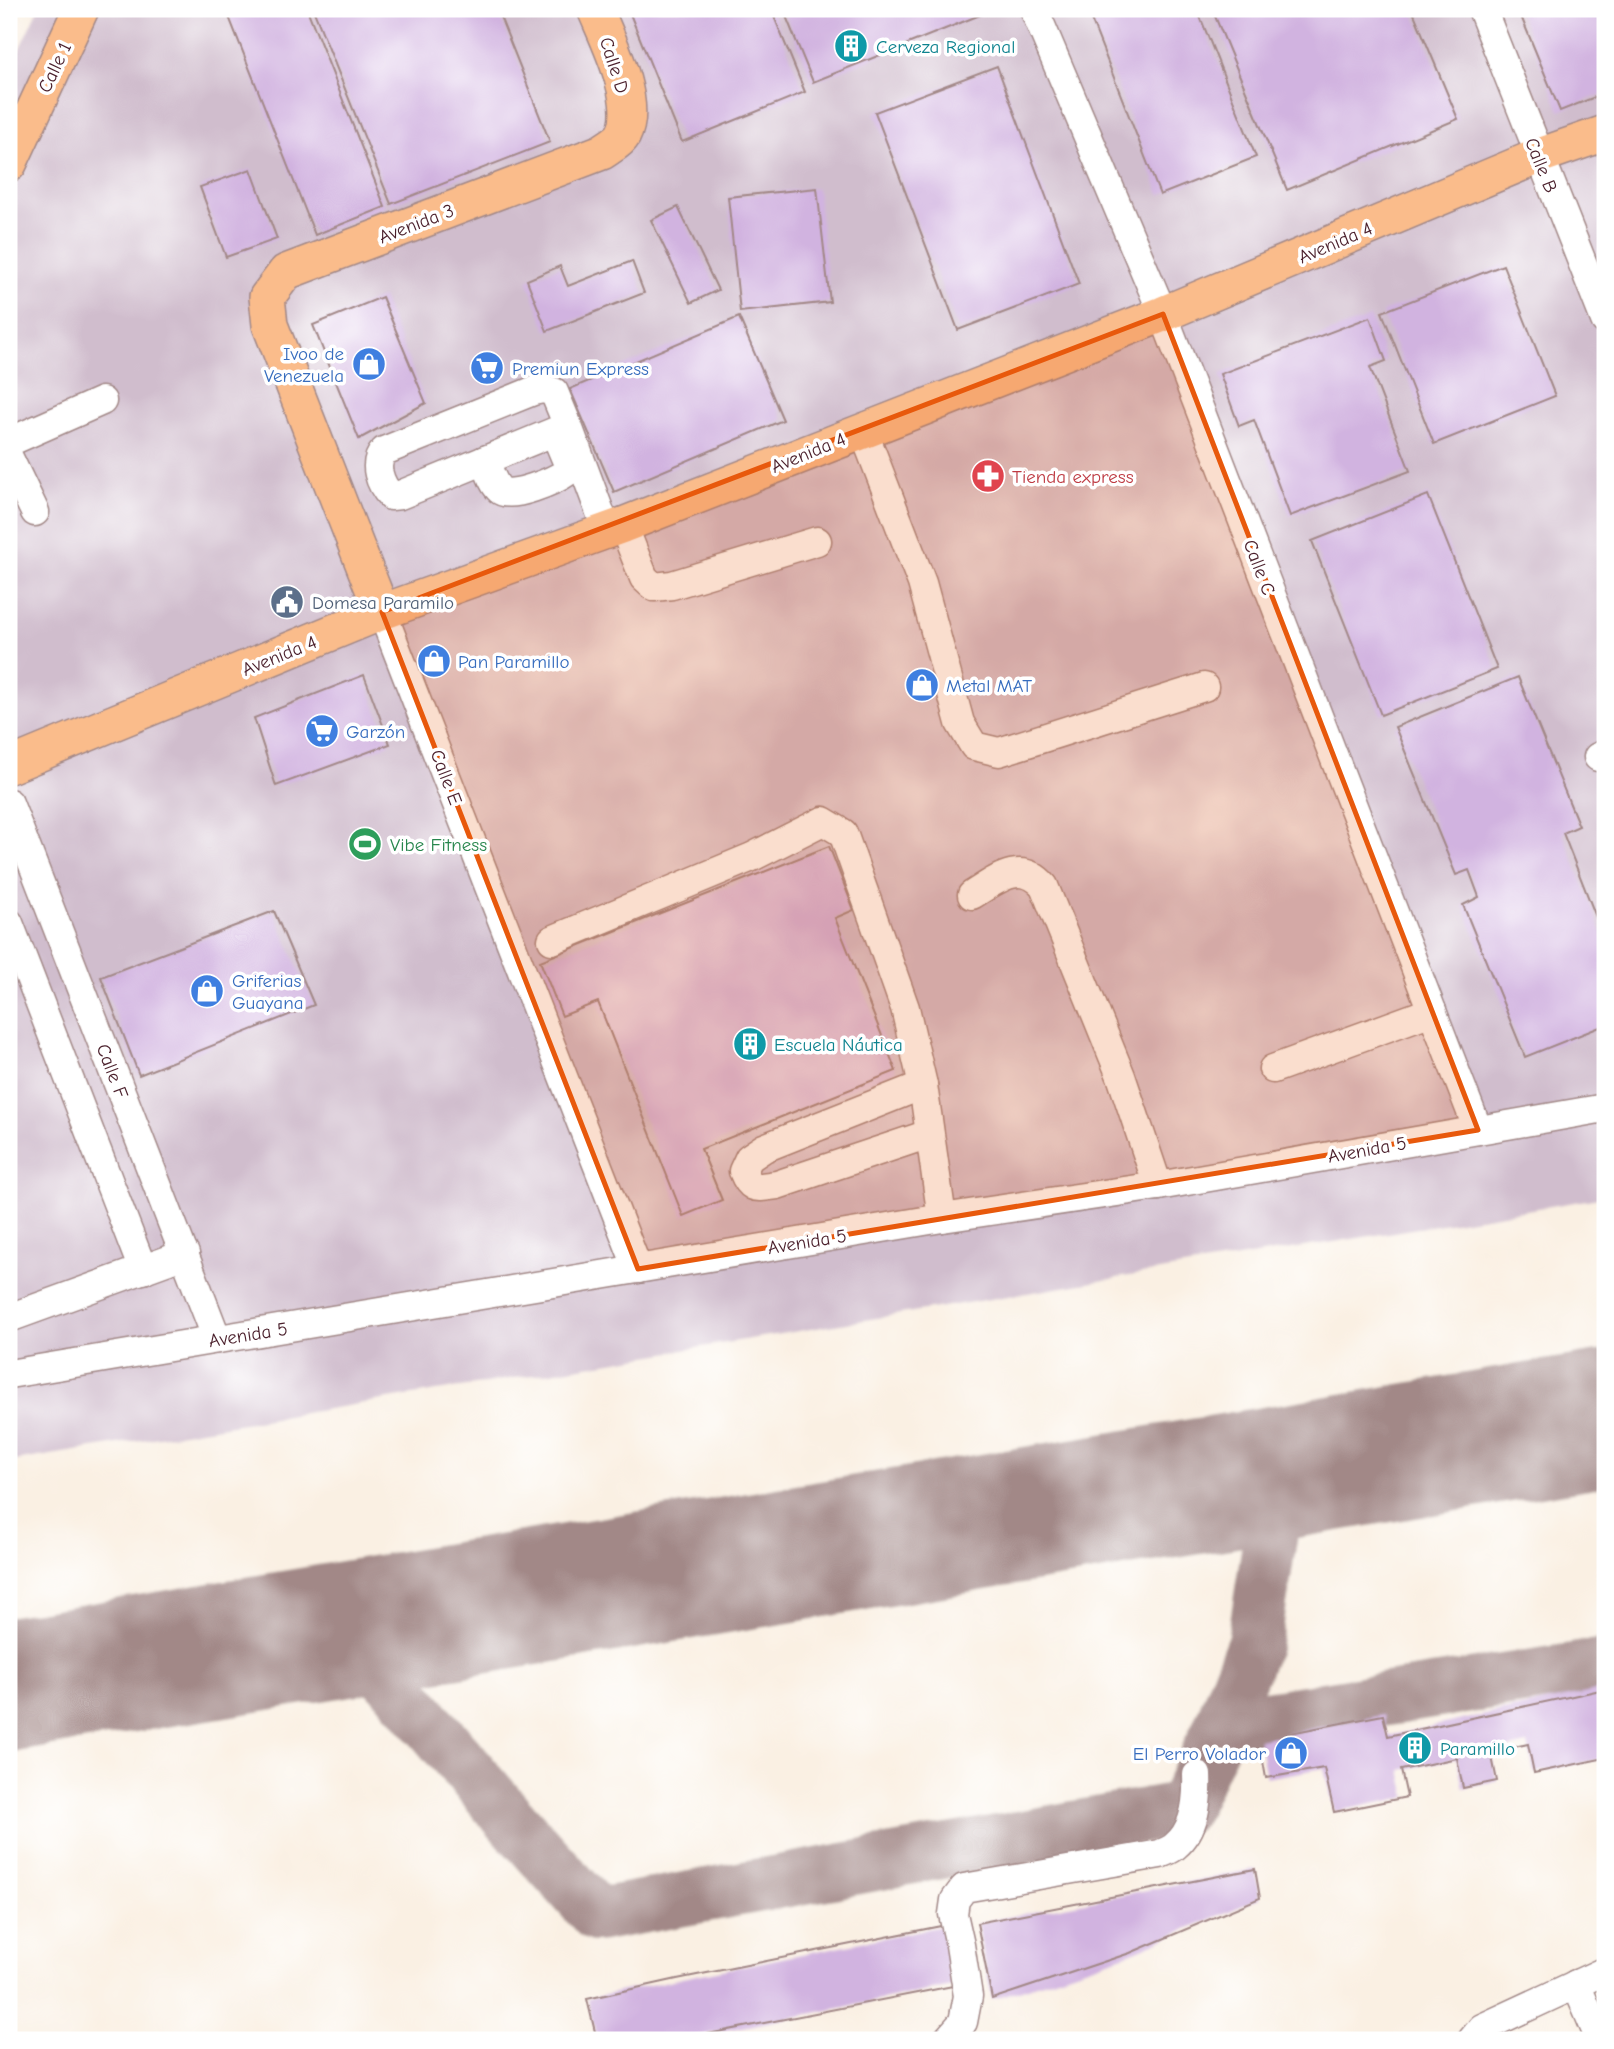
<svg xmlns="http://www.w3.org/2000/svg" width="1614" height="2049" viewBox="0 0 1614 2049" font-family="'Comic Neue',sans-serif">
  <rect width="100%" height="100%" fill="#fff"/>
  <filter id="ink" filterUnits="userSpaceOnUse"><feTurbulence type="fractalNoise" baseFrequency=".0143" numOctaves="2"/><feDisplacementMap in="SourceGraphic" scale="14" xChannelSelector="R" yChannelSelector="G"/><feConvolveMatrix kernelMatrix="1 2 1 2 8 2 1 2 1" color-interpolation-filters="sRGB"/></filter>
  <filter id="wash" filterUnits="userSpaceOnUse"><feTurbulence type="fractalNoise" baseFrequency=".00686" numOctaves="4" result="noise"/><feDisplacementMap in="SourceGraphic" scale="28" xChannelSelector="R" yChannelSelector="G"/><feGaussianBlur stdDeviation="1.57" result="paint"/><feColorMatrix in="noise" values="0 0 0 0 0 0 0 0 0 0 0 0 0 0 0 0 0 1.4 0 .05"/><feComposite in="paint" operator="in"/></filter>
  <g filter="url(#wash)">
    <rect width="100%" height="100%" fill="#faf0e3"/>
    <path fill="#d0bdcd" d="M38,9H1605V1197L9,1462V71Z"/>
    <g fill="none" stroke-linecap="round" stroke-linejoin="round">
      <g stroke="#a28887" stroke-width="54">
        <path d="M347,1628L510,1819L597,1915L1183,1808L1221,1725L1254,1642L1280,1473"/>
        <path d="M1221,1725L1605,1665"/>
      </g>
      <path stroke="#a28887" stroke-width="135" d="M9,1685L1605,1418"/>
    </g>
    <g id="blocks">
      <g fill="#d1b3e0">
        <path d="M226,9H307L385,207L315,235Z"/>
        <path d="M313,9H497L550,142L391,204Z"/>
        <path d="M628,9H771L805,92L682,142Z"/>
        <path d="M783,9H995L813,82Z"/>
        <path d="M1087,9H1197L1256,157L1160,195Z"/>
        <path d="M1212,9H1412L1458,119L1287,190Z"/>
        <path d="M1518,9H1605V93L1560,111Z"/>
        <path d="M997,66L1079,284L958,330L875,112Z"/>
        <path d="M251,169L277,239L226,257L200,187Z"/>
        <path d="M817,188L830,302L740,312L728,197Z"/>
        <path d="M678,207L718,290L691,303L651,220Z"/>
        <path d="M632,261L644,293L547,331L527,280L560,266L568,286Z"/>
        <path d="M1503,265L1555,396L1434,444L1382,312Z"/>
        <path d="M382,297L426,403L359,439L313,325Z"/>
        <path d="M739,317L783,420L614,492L570,389Z"/>
        <path d="M1370,317L1386,361L1370,367L1410,471L1290,516L1254,420L1239,426L1220,374Z"/>
        <path d="M1428,495L1497,669L1381,715L1312,541Z"/>
        <path d="M364,675L390,744L276,786L254,718Z"/>
        <path d="M1518,677L1579,826L1563,833L1605,940V1025L1525,1057L1463,905L1479,897L1469,870L1456,875L1395,727Z"/>
        <path d="M829,846L854,910L835,918L896,1071L701,1149L722,1200L683,1216L598,1002L562,1016L540,961Z"/>
        <path d="M274,911L314,1005L139,1075L101,977Z"/>
        <path d="M1605,1689V1758L1534,1773L1528,1744L1491,1752L1497,1781L1463,1788L1457,1758L1401,1770L1407,1797L1334,1812L1324,1768L1266,1778L1259,1739L1383,1715L1388,1736Z"/>
        <path d="M1255,1869L1260,1898L1130,1953L992,1999L977,1923Z"/>
        <path d="M946,1925L958,1985L677,2040H597L587,1999L677,1979Z"/>
      </g>
    </g>
  </g>
  <g filter="url(#ink)">
    <use href="#blocks" fill-opacity="0" stroke="#a28887" stroke-width="2"/>
    <g fill="none" stroke-linecap="round" stroke-linejoin="round">
      <g stroke="#a28887" stroke-width="31">
        <g id="minor">
          <path d="M1034,9L1163,314L1478,1130"/>
          <path d="M1482,9L1605,320"/>
          <path d="M568,426L554,392L543,389L533,391L384,451C372,464 380,484 391,496L400,495L568,426L607,531"/>
          <path d="M863,430L922,583L960,723L974,746L999,752L1204,687"/>
          <path d="M9,442L102,401"/>
          <path d="M9,458L35,512"/>
          <path d="M485,460C489,469 492,483 500,490C510,500 556,480 567,472L568,464L558,440"/>
          <path d="M623,525L644,578L654,587L672,585L817,541"/>
          <path d="M382,612L638,1269"/>
          <path d="M1598,757L1605,754"/>
          <path d="M9,803L217,1339"/>
          <path d="M972,895C996,880 1021,859 1044,886L1121,1076L1158,1186"/>
          <path d="M9,923L143,1270"/>
          <path d="M552,940L752,857L823,821L843,833L905,1008L923,1085L942,1218"/>
          <path d="M1273,1069L1432,1011"/>
          <path d="M923,1085L764,1148L749,1158L743,1171C751,1192 757,1187 777,1185L929,1134"/>
          <path d="M9,1318L185,1254"/>
          <path d="M9,1374L942,1218L1158,1186L1605,1108"/>
          <path d="M1576,1984L1600,2040"/>
          <path d="M947,2040L963,2022L968,1996L960,1945L953,1914L955,1900L964,1888L1160,1854C1164,1852 1171,1850 1175,1846C1196,1829 1198,1799 1197,1775"/>
          <path d="M1472,2040L1482,2028L1605,1971"/>
        </g>
      </g>
      <g stroke="#a28887" stroke-width="38">
        <g id="major">
          <path d="M9,164L81,9"/>
          <path d="M382,612L270,325L267,297L286,272L602,152C609,147 619,142 623,135C640,103 608,40 595,9"/>
          <path d="M9,766L382,612L623,525L1163,314L1539,156L1605,133"/>
        </g>
      </g>
      <use href="#minor" stroke="#fff" stroke-width="28"/>
      <use href="#major" stroke="#fabc8b" stroke-width="35"/>
    </g>
  </g>
  <path fill="#e8590c" fill-opacity="0.2" stroke="#e8590c" stroke-width="5" stroke-linejoin="round" d="M1163,314L1478,1130L638,1269L382,612Z"/>
  <defs>
    <g id="building-disc" transform="scale(1.75)"><circle r="9.5" fill="#0f9aa8" stroke="#fff"/><path d="M-4-6H4V6H1V3H-1V6H-4ZM-2.5-4.3h1.7v1.8h-1.7ZM.8-4.3h1.7v1.8H.8ZM-2.5-1h1.7V.8h-1.7ZM.8-1h1.7V.8H.8Z" fill="#fff"/></g>
    <g id="shop-disc" transform="scale(1.75)"><circle r="9.5" fill="#3f7fe0" stroke="#fff"/><path d="M-5-2.5h2.3a2.7 3.5 0 0 1 5.4 0H5L5.5 6h-11ZM-1.5-2.5h3a1.5 2.3 0 0 0-3 0Z" fill="#fff"/></g>
    <g id="supermarket-disc" transform="scale(1.75)"><circle r="9.5" fill="#3f7fe0" stroke="#fff"/><path d="M-6-5.5h2.5l.6 2H6L4.5 2H-2.5L-4.4-4H-6ZM-1.5 3.2a1.3 1.3 0 1 0 .1 0ZM3 3.2a1.3 1.3 0 1 0 .1 0Z" fill="#fff"/></g>
    <g id="pharmacy-disc" transform="scale(1.75)"><circle r="9.5" fill="#e0444e" stroke="#fff"/><path d="M-2-6h4v4h4v4h-4v4h-4v-4h-4v-4h4Z" fill="#fff"/></g>
    <g id="civic-disc" transform="scale(1.75)"><circle r="9.5" fill="#5c6f8a" stroke="#fff"/><path d="M-.6-6.5H3V-4.5H.6V-3L4-1V1h2V6H-6V1h2V-1L-.6-3ZM-1.2 2.5V6h2.4V2.5Z" fill="#fff"/></g>
    <g id="stadium-disc" transform="scale(1.75)"><circle r="9.5" fill="#2e9e5b" stroke="#fff"/><path d="M0-5a6.5 5 0 1 0 0 10a6.5 5 0 1 0 0-10ZM-3.5-1.8h7v3.6h-7Z" fill="#fff"/></g>
  </defs>
  <g fill-rule="evenodd">
    <use href="#building-disc" x="851" y="46"/>
    <use href="#shop-disc" x="369" y="364"/>
    <use href="#supermarket-disc" x="487" y="368"/>
    <use href="#pharmacy-disc" x="988" y="476"/>
    <use href="#civic-disc" x="287" y="602"/>
    <use href="#shop-disc" x="434" y="661"/>
    <use href="#shop-disc" x="922" y="685"/>
    <use href="#supermarket-disc" x="322" y="731"/>
    <use href="#stadium-disc" x="365" y="844"/>
    <use href="#shop-disc" x="207" y="991"/>
    <use href="#building-disc" x="750" y="1044"/>
    <use href="#building-disc" x="1415" y="1748"/>
    <use href="#shop-disc" x="1291" y="1753"/>
  </g>
  <g text-anchor="middle" stroke-width="7" stroke-linejoin="round" paint-order="stroke">
    <g font-size="19" fill="#0d838f" stroke="#fff" text-anchor="start">
      <text x="876" y="53">Cerveza Regional</text>
      <text x="774" y="1051">Escuela Náutica</text>
      <text x="1440" y="1755">Paramillo</text>
    </g>
    <g font-size="19" fill="#4a1f2b" stroke="#fff">
      <text transform="translate(615 65) rotate(72)" y="7">Calle D</text>
      <text transform="translate(54 67) rotate(-65)" y="7">Calle 1</text>
      <text transform="translate(1542 165) rotate(68)" y="7">Calle B</text>
      <text transform="translate(416 223) rotate(-21)" y="7">Avenida 3</text>
      <text transform="translate(1335 242) rotate(-23)" y="7">Avenida 4</text>
      <text transform="translate(808 452) rotate(-22)" y="7">Avenida 4</text>
      <text transform="translate(1260 567) rotate(69)" y="7">Calle C</text>
      <text transform="translate(279 655) rotate(-22)" y="7">Avenida 4</text>
      <text transform="translate(447 777) rotate(69)" y="7">Calle E</text>
      <text transform="translate(113 1071) rotate(69)" y="7">Calle F</text>
      <text transform="translate(1367 1149) rotate(-10)" y="7">Avenida 5</text>
      <text transform="translate(807 1241) rotate(-9)" y="7">Avenida 5</text>
      <text transform="translate(248 1334) rotate(-9)" y="7">Avenida 5</text>
    </g>
    <g font-size="19" fill="#366cbe" stroke="#fff" text-anchor="start">
      <text x="344" y="360" text-anchor="end">Ivoo de<tspan x="344" dy="22">Venezuela</tspan></text>
      <text x="512" y="375">Premiun Express</text>
      <text x="458" y="668">Pan Paramillo</text>
      <text x="946" y="692">Metal MAT</text>
      <text x="346" y="738">Garzón</text>
      <text x="232" y="987">Griferias<tspan x="232" dy="22">Guayana</tspan></text>
      <text x="1266" y="1760" text-anchor="end">El Perro Volador</text>
    </g>
    <g font-size="19" fill="#be3a42" stroke="#fff" text-anchor="start">
      <text x="1012" y="483">Tienda express</text>
    </g>
    <g font-size="19" fill="#4e5e75" stroke="#fff" text-anchor="start">
      <text x="312" y="609">Domesa Paramilo</text>
    </g>
    <g font-size="19" fill="#27864d" stroke="#fff" text-anchor="start">
      <text x="390" y="851">Vibe Fitness</text>
    </g>
  </g>
  <rect width="1614" height="2049" fill="none" stroke="#fff" stroke-width="35"/>
</svg>
